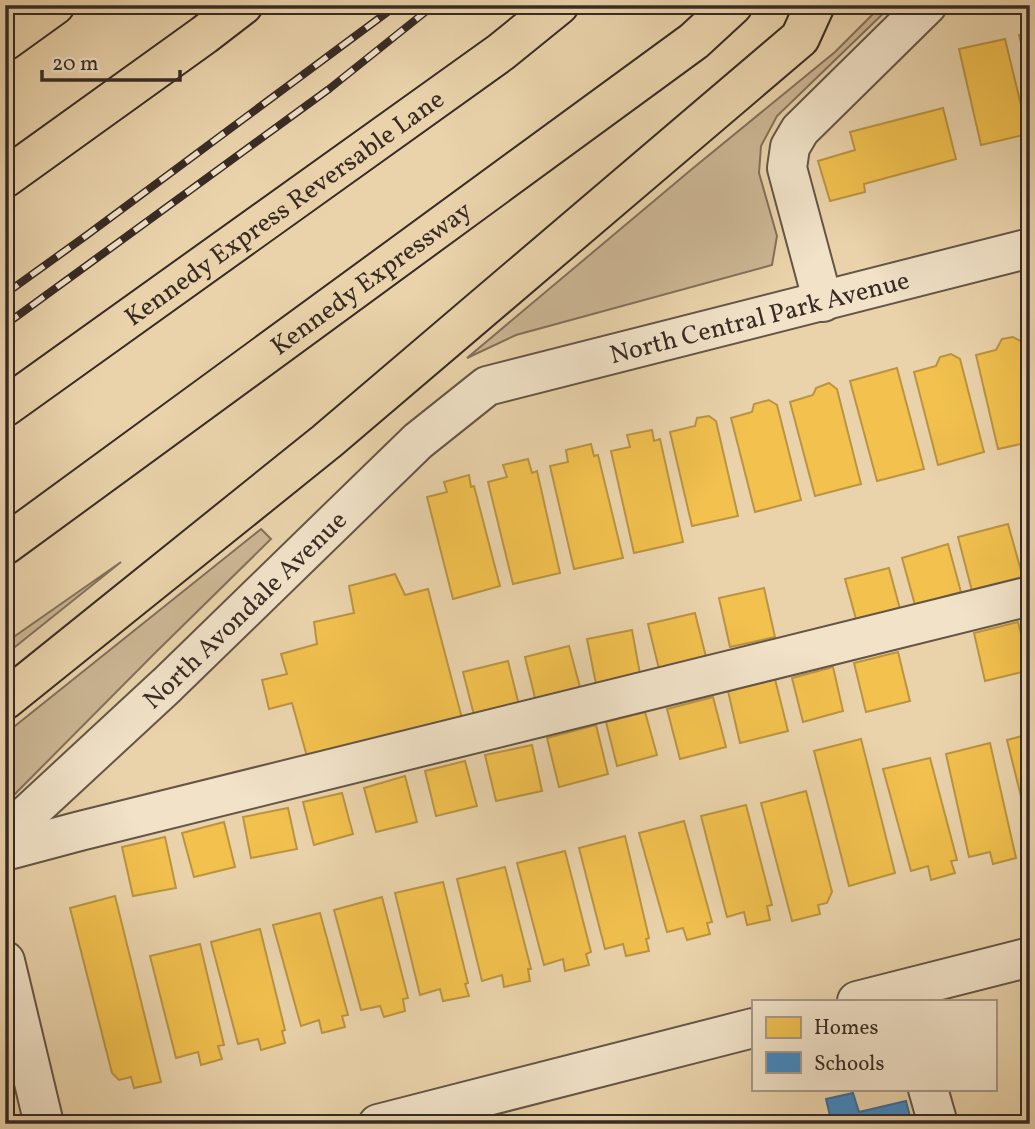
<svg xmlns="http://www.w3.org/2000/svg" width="1035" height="1129" viewBox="0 0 1035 1129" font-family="Vollkorn,serif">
  <rect width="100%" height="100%" fill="#ead3ab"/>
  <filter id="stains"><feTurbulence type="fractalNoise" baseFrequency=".00286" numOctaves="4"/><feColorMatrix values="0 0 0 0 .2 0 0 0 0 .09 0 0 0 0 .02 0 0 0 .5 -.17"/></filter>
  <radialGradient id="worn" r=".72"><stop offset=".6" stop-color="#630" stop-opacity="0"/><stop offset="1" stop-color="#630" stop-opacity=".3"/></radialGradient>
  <g fill="#ccb694" stroke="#82705c" stroke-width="2">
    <path d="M882,5H892L777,116L761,146L759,173L777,236L772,265L516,335L467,358L692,169L835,52Z"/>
    <path d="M261,529L271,539L154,654L5,804V734Z"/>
    <path d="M121,562L5,655V643Z"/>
  </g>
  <g fill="#f2c14e" stroke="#ba9442" stroke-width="2">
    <path d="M1030,32V79L1019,35Z"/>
    <path d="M1005,39L1028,134L981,145L959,49Z"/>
    <path d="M943,108L956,159L864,184L865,192L830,201L818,161L855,150L850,132Z"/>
    <path d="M1013,337L1022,342L1030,376V442L998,449L976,355L996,350L1002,339Z"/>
    <path d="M951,354L960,359L984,452L938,465L914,372L936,366L940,357Z"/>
    <path d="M897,368L924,469L877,481L850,381Z"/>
    <path d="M829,383L837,389L861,484L815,496L790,402L813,395L816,388Z"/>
    <path d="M769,400L777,405L801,500L755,512L731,418L752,412L754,404Z"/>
    <path d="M709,416L716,421L738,516L692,526L670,432L695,426L697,418Z"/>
    <path d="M652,430L654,441L660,439L683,542L634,553L611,451L630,447L627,435Z"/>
    <path d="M591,444L594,456L598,455L623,558L574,569L550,466L568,462L566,450Z"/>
    <path d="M528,459L532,473L537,471L560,573L513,584L488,482L507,477L503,465Z"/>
    <path d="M469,475L471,487L474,486L500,586L453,599L427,497L447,492L444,482Z"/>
    <path d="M1008,524L1023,578L972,591L958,537Z"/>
    <path d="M948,544L961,592L915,605L902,558Z"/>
    <path d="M889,568L900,609L856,619L845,579Z"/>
    <path d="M395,574L405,595L428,589L463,722L308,760L292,703L269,709L262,680L287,674L281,654L317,644L314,622L354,613L349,586Z"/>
    <path d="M764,588L775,637L730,647L719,598Z"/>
    <path d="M695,613L706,657L659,669L648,624Z"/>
    <path d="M1018,622L1030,670L985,681L974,633Z"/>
    <path d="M632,630L640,674L596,684L587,639Z"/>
    <path d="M569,646L581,691L536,702L525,657Z"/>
    <path d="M898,652L910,701L866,712L854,663Z"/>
    <path d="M508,661L519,705L474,715L463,672Z"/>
    <path d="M833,667L843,711L803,722L792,678Z"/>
    <path d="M775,679L788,731L740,743L728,691Z"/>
    <path d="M713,697L726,747L680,759L667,709Z"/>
    <path d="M645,712L657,755L617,766L606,722Z"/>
    <path d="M596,725L608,774L559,787L547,738Z"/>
    <path d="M1030,734V833L1007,740Z"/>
    <path d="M861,739L895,873L849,886L814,751Z"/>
    <path d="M990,743L1016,858L993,864L990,852L969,857L946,754Z"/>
    <path d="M532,745L542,791L496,801L485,755Z"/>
    <path d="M930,758L957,860L951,861L955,873L931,880L928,866L911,871L883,769Z"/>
    <path d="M465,761L477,806L436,816L425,771Z"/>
    <path d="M405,776L417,822L376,832L364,788Z"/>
    <path d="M806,791L832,892L827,903L818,905L820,914L792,921L761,803Z"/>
    <path d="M342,793L353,834L314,845L303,802Z"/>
    <path d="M746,805L772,905L767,906L770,920L747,925L744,912L727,917L701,816Z"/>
    <path d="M288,808L297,849L251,858L243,817Z"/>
    <path d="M684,821L712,922L707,923L710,934L687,940L683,928L667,932L639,833Z"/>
    <path d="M224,822L235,867L194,877L182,833Z"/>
    <path d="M625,836L649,938L646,939L649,951L626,956L623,944L605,949L579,848Z"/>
    <path d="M165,837L176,888L133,896L122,847Z"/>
    <path d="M565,851L591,952L586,954L589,965L565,971L563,959L544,965L517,863Z"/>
    <path d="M505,867L531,969H528L530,981L504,987L502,975L482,981L457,879Z"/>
    <path d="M443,882L468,983L465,984L469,996L443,1001L440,989L420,995L395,893Z"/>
    <path d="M115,896L161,1082L134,1088L131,1077L119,1080L112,1073L70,908Z"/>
    <path d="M382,897L408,998L403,999L405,1011L384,1017L380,1006L361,1010L334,910Z"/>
    <path d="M320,913L348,1015L342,1016L345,1027L322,1033L319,1020L301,1026L273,925Z"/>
    <path d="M260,929L285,1030L282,1031L285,1043L261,1050L258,1039L238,1044L211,942Z"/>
    <path d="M200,944L224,1045L218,1046L222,1059L201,1065L198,1052L176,1058L150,956Z"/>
  </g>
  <path fill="#3f88c5" stroke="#3d6c95" stroke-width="2" d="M853,1093L859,1112L906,1101L912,1124H818L831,1120L826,1099Z"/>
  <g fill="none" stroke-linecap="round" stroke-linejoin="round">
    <g stroke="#645546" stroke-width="42">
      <g id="minor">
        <path d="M823,302L787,168L790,147L800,130L927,5"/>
        <path id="s1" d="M5,835L167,685L418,441L487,386L1030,248"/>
        <path d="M5,851L80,831L1030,596"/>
        <path d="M5,961L44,1124"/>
        <path d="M857,1001L1030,957"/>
        <path d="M928,1089L938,1124"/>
        <path d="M378,1124L753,1028"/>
      </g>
    </g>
    <g stroke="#372b25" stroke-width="42">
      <g id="highway">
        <path d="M5,41L55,5"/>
        <path d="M5,178L204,35L243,5"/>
        <path id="s2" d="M5,407L501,52L559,5"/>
        <path id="s3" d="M5,545L694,41L733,5"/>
        <path d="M5,700L327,441L800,38L815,5"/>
      </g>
    </g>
    <use href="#minor" stroke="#f1e2c8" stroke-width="38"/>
    <use href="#highway" stroke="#ead3ab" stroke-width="38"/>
    <g stroke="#372b25" stroke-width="8">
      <g id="rail">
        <path d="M5,294L87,235L397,5"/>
        <path d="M5,325L329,89L434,5"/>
      </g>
    </g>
    <use href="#rail" stroke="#f1e2c8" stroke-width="5" stroke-dasharray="16" stroke-linecap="butt"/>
  </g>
  <g text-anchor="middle" stroke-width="7" stroke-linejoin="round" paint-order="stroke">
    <g font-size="26" fill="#372b25" stroke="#f1e2c8">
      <text dy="9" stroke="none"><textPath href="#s2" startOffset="343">Kennedy Express Reversable Lane</textPath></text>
      <text dy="9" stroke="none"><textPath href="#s3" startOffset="453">Kennedy Expressway</textPath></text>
      <text dy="9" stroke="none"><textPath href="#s1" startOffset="940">North Central Park Avenue</textPath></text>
      <text dy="9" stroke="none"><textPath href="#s1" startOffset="329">North Avondale Avenue</textPath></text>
    </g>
  </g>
  <rect width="1035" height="1129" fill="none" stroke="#ead3ab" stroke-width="28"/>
  <rect x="7" y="7" width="1021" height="1115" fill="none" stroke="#372b25" stroke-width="3.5"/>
  <rect x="14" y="14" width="1007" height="1101" fill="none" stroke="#372b25" stroke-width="2"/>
  <rect x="752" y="1000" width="245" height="91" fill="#f1e2c8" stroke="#a79987" stroke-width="2"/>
  <rect x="766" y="1017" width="35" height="21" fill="#f2c14e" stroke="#a79987" stroke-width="2"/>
  <text x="814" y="1034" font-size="21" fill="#372b25">Homes</text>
  <rect x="766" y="1052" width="35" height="21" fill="#3f88c5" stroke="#a79987" stroke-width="2"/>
  <text x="814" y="1070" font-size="21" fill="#372b25">Schools</text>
  <path d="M42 70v10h138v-10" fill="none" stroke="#372b25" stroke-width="3.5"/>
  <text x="52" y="70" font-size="21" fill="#372b25" stroke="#f1e2c8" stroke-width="5" paint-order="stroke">20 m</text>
  <rect width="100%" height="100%" filter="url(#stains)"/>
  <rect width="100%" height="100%" fill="url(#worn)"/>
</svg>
